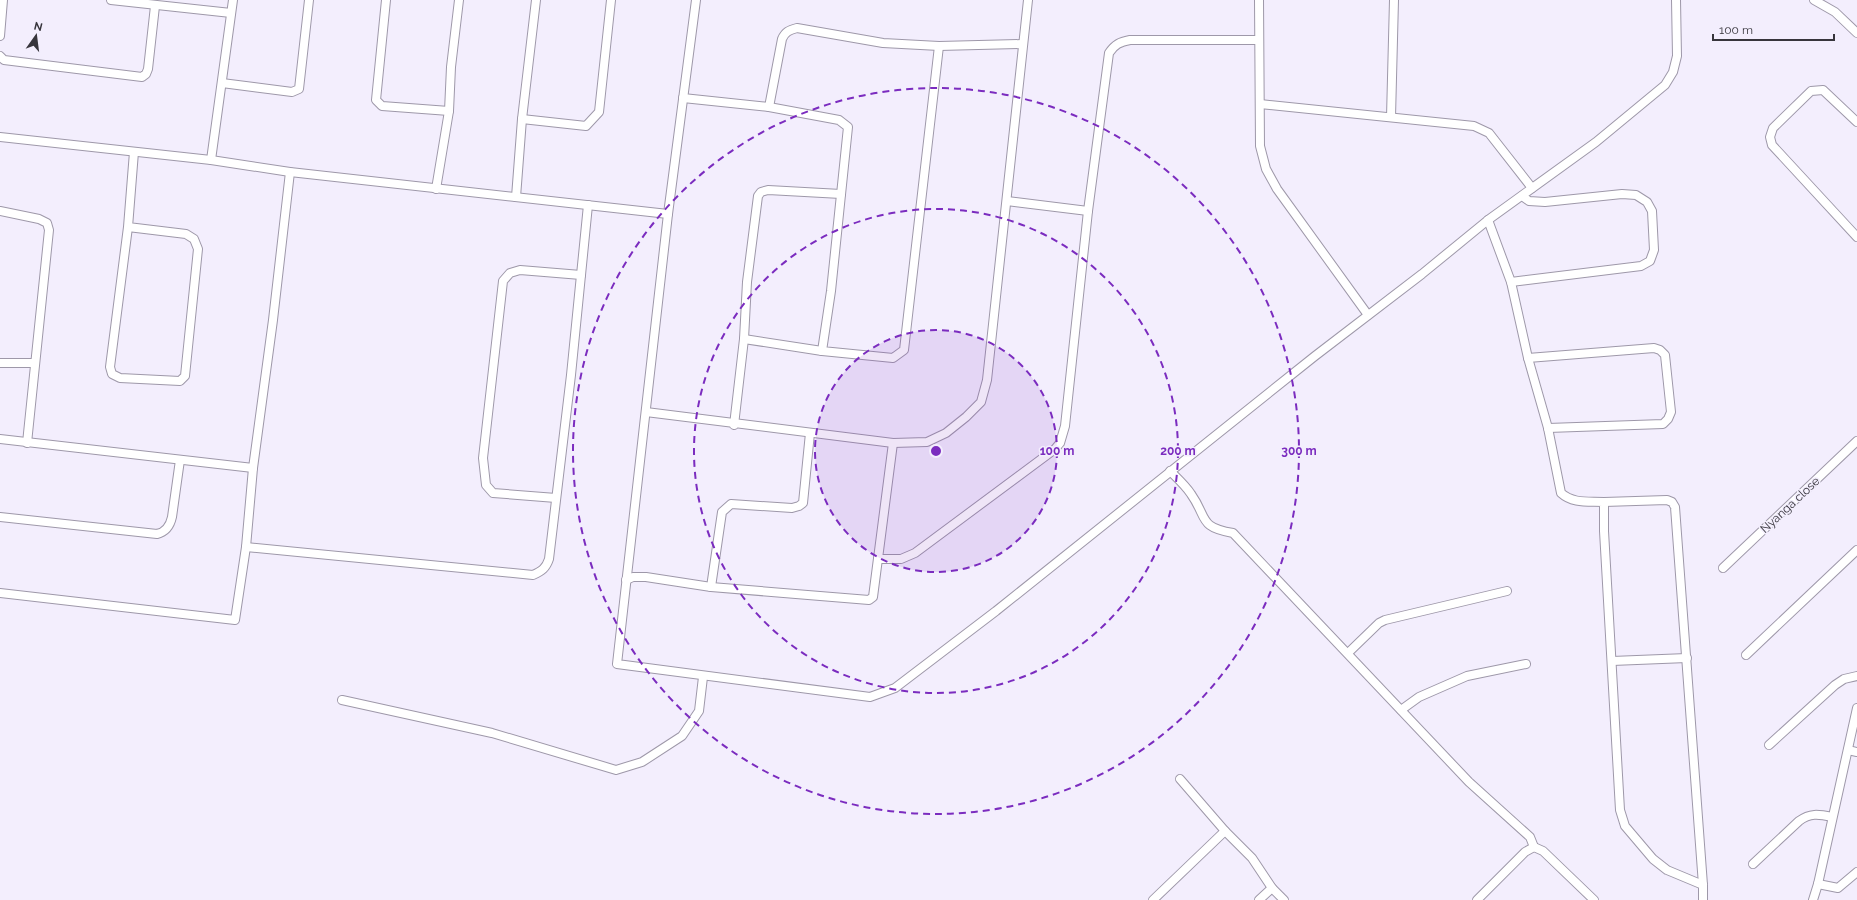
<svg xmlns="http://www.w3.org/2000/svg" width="1857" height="900" viewBox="0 0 1857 900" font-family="Raleway,sans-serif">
  <rect width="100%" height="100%" fill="#f3eefd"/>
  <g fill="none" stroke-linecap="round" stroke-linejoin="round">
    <g stroke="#9e98a9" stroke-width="10">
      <g id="minor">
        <path d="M111,0L231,13"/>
        <path d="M386,0L376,100L382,106L449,111"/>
        <path d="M696,0L668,214L617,664L870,697L895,688L996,611L1315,356L1422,274L1488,220L1596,142L1665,85L1673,72L1677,56L1676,0"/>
        <path d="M1259,0L1260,146L1266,169L1277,189L1368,315"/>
        <path d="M1814,0L1835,12L1857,33"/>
        <path d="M0,36L3,0"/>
        <path d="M0,56L4,60L142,77L146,74L148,69L155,6"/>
        <path d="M222,83L292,92L299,89L309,0"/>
        <path d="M683,98L769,107L839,120L848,127L831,291L822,351L893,358L904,350L939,46"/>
        <path d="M1260,104L1474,126L1489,133L1532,188"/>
        <path d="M769,107L782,39C785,32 789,30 797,28L883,43L939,46L1023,44"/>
        <path d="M1391,117L1394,0"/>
        <path d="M522,119L586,126L599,112L611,0"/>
        <path d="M1857,122L1823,90L1811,91L1773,128L1770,137L1772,145L1857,237"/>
        <path d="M0,137L211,160L290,172L668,214"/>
        <path d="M211,160L233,0"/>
        <path d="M436,189L449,111L451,67L459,0"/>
        <path d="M516,197L522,119L536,0"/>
        <path d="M1007,201L1088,211"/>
        <path d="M0,211L39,219L47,223L49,230L27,443"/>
        <path d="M1488,220L1511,282L1528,358L1548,428L1561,493C1573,504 1589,501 1604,502V531L1620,810L1625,826L1653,859L1667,870L1703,885"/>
        <path d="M128,227L186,234L194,239L198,249L185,376L180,381L120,378L112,374L110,367L128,227L134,152"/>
        <path d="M1511,282L1641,266L1650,261L1654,250L1652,211L1647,202L1636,195L1622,194L1545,202L1529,201L1522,196"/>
        <path d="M744,339L822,351"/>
        <path d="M1528,358L1654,348L1660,350L1665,355L1671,412L1668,419L1663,424L1548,428"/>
        <path d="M0,363H34"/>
        <path d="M646,412L893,443L927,442L946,433L966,417L981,402L987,380L1028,0"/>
        <path d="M734,425L744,339L747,282L758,196L761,192L768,190L841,194"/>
        <path d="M0,439L253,468"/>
        <path d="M1170,471C1177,478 1185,485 1191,494C1208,518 1198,527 1233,533L1469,782L1530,837L1534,847"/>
        <path d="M556,498L493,493L486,485L483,458L503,281L510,273L520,270L581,275"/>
        <path d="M1604,502L1667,500L1672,502L1675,507L1703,885V900"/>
        <path d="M0,517L157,534C166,532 170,526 172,517L180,460"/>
        <path d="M246,547L533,575C542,571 546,568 549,559L571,375L588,205"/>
        <path d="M878,559H901L915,553L1055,449L1060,443L1065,426L1088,211L1109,53C1115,44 1120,42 1130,40H1259"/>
        <path d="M1723,568L1857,441"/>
        <path d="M626,580L633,577H646L711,587L869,600L873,597L893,443"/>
        <path d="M711,587L722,512L731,504L792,508L799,506L803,503L810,433"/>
        <path d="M0,593L235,620L246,547L253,468L273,320L290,172"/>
        <path d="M1348,653L1379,623L1385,620L1507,591"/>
        <path d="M1746,655L1857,550"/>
        <path d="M1612,661L1687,658"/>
        <path d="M342,700L492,733L616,770L642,762L682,736L699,711L703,677"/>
        <path d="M1401,710L1419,697L1467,676L1526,664"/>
        <path d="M1769,745L1835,685L1844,679L1857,676"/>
        <path d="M1848,750L1857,752"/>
        <path d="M1180,779L1225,831L1252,858L1272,888"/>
        <path d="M1753,864L1799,821C1810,813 1818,814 1832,817"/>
        <path d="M1818,884L1838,888L1857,872"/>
        <path d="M1153,900L1225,831"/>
        <path d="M1259,900L1272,888L1284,900"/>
        <path d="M1477,900L1525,852L1534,847L1543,851L1594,900"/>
        <path d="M1813,900L1818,884L1857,708"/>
      </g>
    </g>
    <use href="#minor" stroke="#fff" stroke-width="8"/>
  </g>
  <circle cx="936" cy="451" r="121" fill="#7b2cbf" fill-opacity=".12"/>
  <g fill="none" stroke="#7b2cbf" stroke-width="2" stroke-dasharray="7 5">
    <circle cx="936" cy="451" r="121"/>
    <circle cx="936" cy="451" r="242"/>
    <circle cx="936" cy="451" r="363"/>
  </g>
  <g text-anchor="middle" stroke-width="3" stroke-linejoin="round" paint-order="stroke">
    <g font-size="12" fill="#37353c" stroke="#f3eefd">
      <text transform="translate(1790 505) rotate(-43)" y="4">Nyanga close</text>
    </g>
  </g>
  <circle cx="936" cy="451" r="6" fill="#7b2cbf" stroke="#f3eefd" stroke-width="2"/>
  <g font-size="12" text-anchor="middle" font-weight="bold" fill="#7b2cbf" stroke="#f3eefd" stroke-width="3" stroke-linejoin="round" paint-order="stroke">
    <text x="1057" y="455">100 m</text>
    <text x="1178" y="455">200 m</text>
    <text x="1299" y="455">300 m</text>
  </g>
  <g transform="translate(36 36) rotate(14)" stroke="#f3eefd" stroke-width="3" paint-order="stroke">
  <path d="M0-3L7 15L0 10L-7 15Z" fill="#37353c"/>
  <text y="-6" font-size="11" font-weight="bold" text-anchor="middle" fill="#37353c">N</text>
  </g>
  <path d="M1713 34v6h121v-6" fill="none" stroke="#37353c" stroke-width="2"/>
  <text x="1719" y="34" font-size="12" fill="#37353c" stroke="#f3eefd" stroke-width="3" paint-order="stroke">100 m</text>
</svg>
